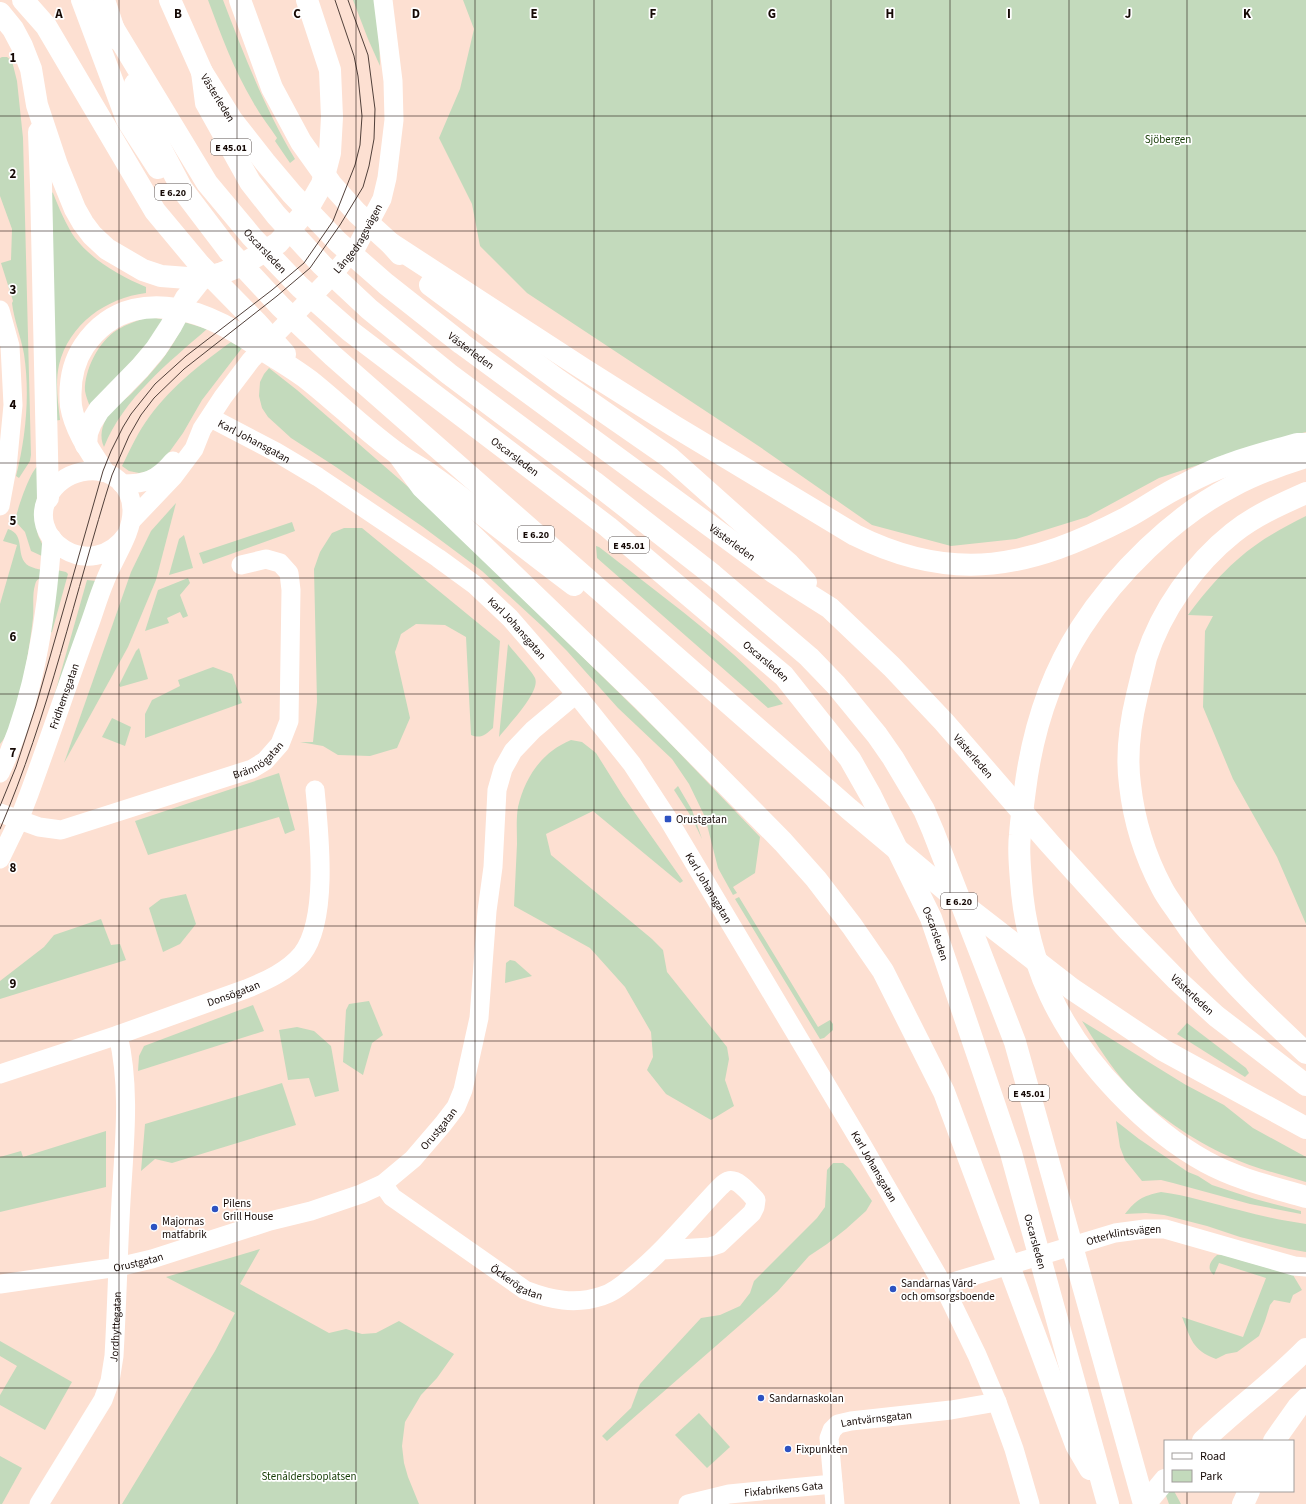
<svg xmlns="http://www.w3.org/2000/svg" width="1306" height="1504" viewBox="0 0 1306 1504" font-family="'Source Sans 3',sans-serif">
  <rect width="100%" height="100%" fill="#fde0d2"/>
  <g fill="#c3dabc">
    <path d="M208,0H223C244,55 265,109 295,159L290,163L275,141L277,138C269,126 260,115 253,102C234,70 221,35 208,0Z"/>
    <path d="M353,0H376L379,35L380,66L368,39Z"/>
    <path d="M463,0H1306V432L1270,441L1159,478L1087,517L1016,539L951,546L872,525L760,447L527,293L480,246L472,204L439,138L460,89L474,29Z"/>
    <path d="M2,57H7L12,61L17,81L23,138L31,455L30,461L19,478L16,476C26,437 30,394 24,354C21,337 14,320 12,303L13,301L1,263L11,260L12,229L0,196V58Z"/>
    <path d="M50,191L53,193C59,208 66,225 75,238C93,261 120,276 146,287V293C106,298 69,324 59,365C55,383 58,402 60,420L53,421Z"/>
    <path d="M149,317L167,320L91,409C89,404 86,397 85,391C84,370 99,341 117,330C127,324 138,320 149,317Z"/>
    <path d="M184,322L207,329C168,363 124,398 104,447C99,436 102,426 108,415C113,407 124,401 131,394C152,373 173,350 184,322Z"/>
    <path d="M231,342L242,348L202,400L183,433L160,465L145,472L139,473L129,471L122,466C129,452 136,436 145,423C167,390 199,365 231,342Z"/>
    <path d="M269,368L297,390L422,499L666,739L760,837L755,873L733,887L737,893L733,895L718,868L705,817L689,784L672,759L618,708L567,651L543,627L482,571L423,527L336,467L291,438L279,427L268,417L262,408L259,396L260,382L264,374Z"/>
    <path d="M38,466L36,524L38,535L43,546L44,557L31,551L25,532L15,521C17,510 30,471 38,466Z"/>
    <path d="M176,503L156,580L128,647L64,763L131,572L151,531Z"/>
    <path d="M1306,516V924L1277,857L1233,779L1203,707L1205,631L1213,616L1188,615C1211,584 1237,555 1271,535C1282,528 1294,522 1306,516Z"/>
    <path d="M292,522L295,531L203,564L199,553Z"/>
    <path d="M344,528H362L500,641L493,728C485,735 481,739 471,735L466,637L445,625L416,624L401,634L395,652L410,718L397,748L370,756L338,755L323,746L300,742H313L317,702L314,569L320,552L332,533Z"/>
    <path d="M8,529C27,535 14,557 29,566C33,568 38,569 42,570L40,578C37,580 36,581 35,585C32,595 34,607 33,618C30,646 18,726 0,744V604L17,545L3,541Z"/>
    <path d="M184,535L193,568L169,575L179,539Z"/>
    <path d="M596,546L599,547C662,596 730,644 783,704L768,708L597,558Z"/>
    <path d="M57,570L66,572L68,574L52,632L49,633Z"/>
    <path d="M188,578L190,583L180,595L188,616L183,618L180,612L167,618L169,623L145,631L158,590Z"/>
    <path d="M87,580L96,581L53,700Z"/>
    <path d="M508,644C513,651 532,671 535,678C541,692 508,725 499,737Z"/>
    <path d="M139,648L148,679L120,687L119,685L136,651Z"/>
    <path d="M213,667L232,674L242,703L145,738V714L152,700L180,686L178,680Z"/>
    <path d="M112,718L131,727L125,746L102,737Z"/>
    <path d="M571,740L582,742L596,753L623,796L683,881L680,883L593,811L546,834L551,855L652,939L663,950L667,972L727,1047L729,1059L725,1080L734,1106L711,1120L666,1094L647,1070L653,1057L651,1032L625,987L590,948L514,906C515,886 516,865 517,844C517,832 516,819 518,807C525,777 542,752 571,740Z"/>
    <path d="M279,773L295,830L285,834L279,817L148,855L135,821Z"/>
    <path d="M678,786L692,810L702,839L692,818L674,790Z"/>
    <path d="M186,894L196,924L180,944L163,952L149,908L161,899Z"/>
    <path d="M739,897L818,1027L830,1020L833,1024V1030L824,1038L820,1039L735,899Z"/>
    <path d="M101,919L111,945L120,944L126,960L0,999V981L44,947L54,935Z"/>
    <path d="M510,960L515,961L532,976L505,983L506,963Z"/>
    <path d="M369,1001L383,1035L372,1043L363,1075L343,1062L346,1010L349,1004Z"/>
    <path d="M253,1005L264,1031L138,1071L139,1056L144,1046Z"/>
    <path d="M1082,1021L1186,1085L1224,1105L1253,1128L1306,1157V1182C1280,1174 1252,1168 1228,1156C1194,1141 1153,1113 1128,1086C1110,1066 1096,1043 1082,1021Z"/>
    <path d="M1187,1023L1246,1068L1249,1073L1245,1077L1177,1034Z"/>
    <path d="M297,1027L314,1031L331,1046L339,1091L315,1097L309,1078L288,1080L279,1030Z"/>
    <path d="M282,1083L296,1125L172,1163L155,1159L141,1171L145,1124Z"/>
    <path d="M1116,1121L1139,1139L1188,1172L1198,1176L1212,1185L1255,1199L1301,1211V1214L1250,1204L1173,1183L1161,1180L1142,1181L1125,1160L1120,1147Z"/>
    <path d="M106,1131V1187L0,1212V1157L21,1151L23,1157Z"/>
    <path d="M833,1163H843L850,1169L872,1201L866,1211L846,1229L827,1244L809,1256L778,1291L748,1318L607,1441L602,1436L631,1408L640,1384L701,1318L720,1315L740,1306L750,1293L754,1281L817,1218L825,1207L827,1170Z"/>
    <path d="M1161,1192C1187,1195 1213,1204 1239,1210C1261,1216 1284,1221 1306,1224V1252L1289,1249L1240,1237L1207,1226L1164,1215L1146,1213L1125,1214C1136,1200 1142,1196 1161,1192Z"/>
    <path d="M260,1249L240,1284L329,1333L346,1329L362,1334L376,1333L399,1321L454,1354L437,1378L421,1395L405,1422L402,1446L404,1463L408,1477L419,1504H122L215,1351L235,1313L166,1277Z"/>
    <path d="M1217,1255H1223L1293,1275L1302,1290L1293,1295L1290,1303L1274,1300L1270,1305L1265,1321L1259,1336L1237,1352L1226,1354L1216,1359C1192,1350 1191,1339 1182,1317L1243,1337L1266,1278L1219,1263L1214,1275C1206,1269 1210,1261 1217,1255Z"/>
    <path d="M0,1341L72,1382L45,1430L0,1405V1395L17,1366L0,1356Z"/>
    <path d="M699,1413L730,1447L707,1468L675,1435Z"/>
    <path d="M0,1456L22,1468L2,1504H0Z"/>
    <path d="M1167,1491H1174L1181,1504H1169L1165,1493Z"/>
  </g>
  <g fill="none" stroke-linecap="round" stroke-linejoin="round">
    <g stroke="#fff" stroke-width="19">
      <path d="M0,310L10,346L13,405L7,468L0,506"/>
      <path id="s1" d="M211,418L276,452L318,477L438,558L475,585L510,618L576,694L632,764L668,819L861,1143L943,1285L977,1355L997,1402L1014,1449L1030,1504"/>
      <path d="M122,484C146,484 157,480 173,461"/>
      <path id="s2" d="M132,520L173,477L194,449L202,429L223,397L251,360L328,280L357,246L382,199L387,178L394,120L393,81L383,0"/>
      <path d="M0,773C34,702 47,616 52,538"/>
      <path id="s3" d="M0,813L39,827L61,830L252,769L265,761L280,744L289,721L291,590L289,573L280,563L266,559L241,565"/>
      <path id="s4" d="M0,859L19,820L29,794C50,737 69,680 90,623C95,609 99,595 105,581C113,559 132,534 132,511C132,485 111,468 87,471C72,473 60,479 51,492C20,538 92,585 127,534"/>
      <path id="s5" d="M0,1074L118,1035L246,989C266,981 288,971 302,954C329,919 319,832 315,790"/>
      <path id="s6" d="M383,1184L392,1197L525,1290C551,1300 575,1305 602,1296C613,1293 624,1284 633,1276C665,1250 691,1217 720,1187C722,1185 725,1182 728,1181C738,1178 750,1194 756,1200L755,1207L752,1213L719,1244L710,1247L663,1250"/>
      <path id="s7" d="M0,1284L118,1267L152,1259L270,1221L311,1211L361,1194L383,1184L413,1159L443,1124L456,1107L463,1090L479,1018L487,911L493,867L497,790L503,769L513,751L533,730L576,694"/>
      <path id="s8" d="M943,1285L1115,1233L1145,1229H1165L1294,1266L1306,1267"/>
      <path id="s9" d="M39,1504L103,1400L110,1381L114,1356C117,1304 118,1253 121,1201C124,1146 131,1089 118,1035"/>
      <path id="s10" d="M688,1504L729,1494L833,1484"/>
      <path id="s11" d="M835,1504L829,1438L832,1430L838,1424L851,1421L951,1410L997,1402"/>
    </g>
    <g stroke="#fff" stroke-width="22">
      <path d="M23,0L46,26L155,211L200,265L256,322L285,354"/>
      <path d="M82,0L127,120L158,168"/>
      <path d="M104,0L117,39"/>
      <path id="s12" d="M170,0L202,72L232,120L265,162L292,194L338,242L386,284L462,344L773,572L830,608L892,667L944,722L1050,844L1129,931L1177,980L1216,1016L1306,1085"/>
      <path d="M240,0L272,88L301,142L331,184L357,213L390,243L400,254"/>
      <path d="M0,13L13,29L22,46L31,69L37,105L57,165L75,209L83,223L92,235L107,249L143,270L161,276L201,279L222,273L240,266L278,243L307,210L322,184L330,153L332,117L330,70L307,0"/>
      <path id="s13" d="M112,26L207,183L252,237L300,287L350,331L608,527L784,676L850,759L871,796L931,918L1011,1153L1108,1504"/>
      <path d="M202,72L206,103L250,182L276,215L322,265L369,309L449,374L594,482L713,575L809,657L836,685L877,735L893,758L924,810L933,831L1015,1042L1144,1504"/>
      <path d="M135,84L161,149L182,189L229,251L281,307L333,356L849,809L960,902L1072,989L1163,1050L1306,1128"/>
      <path d="M39,132L41,185L48,498"/>
      <path d="M390,243L582,368L674,426L855,535C955,585 1031,567 1126,518C1145,508 1162,495 1181,486C1195,479 1210,471 1225,466C1248,457 1273,451 1297,444H1306"/>
      <path d="M430,285L558,380L669,457L789,564L806,582"/>
      <path d="M86,445L87,433L91,423L99,410L140,368L156,349L171,326L186,298L201,279"/>
      <path d="M398,454L422,487L642,699L783,842L816,879L852,926L883,971L944,1092L1076,1445L1090,1469"/>
      <path d="M1306,457C1280,465 1255,474 1231,487C1173,517 1116,574 1081,628C1050,676 1032,734 1025,790C1023,805 1021,820 1020,835C1018,850 1020,866 1021,881C1027,965 1061,1033 1119,1093C1144,1119 1173,1144 1206,1162C1237,1179 1272,1187 1306,1197"/>
      <path d="M103,471C90,451 75,430 71,406C69,384 72,364 84,346C111,306 153,300 197,314C221,322 244,336 265,351C280,361 296,370 310,381C340,405 367,432 398,454C409,462 421,468 432,476C448,487 463,499 478,511C510,536 542,561 574,585"/>
      <path d="M1306,493C1281,504 1254,516 1233,533C1194,564 1161,611 1146,658C1143,670 1140,683 1137,695C1130,724 1126,755 1130,785C1134,821 1145,856 1162,888C1166,896 1172,904 1177,911C1212,965 1259,1009 1306,1053"/>
      <path d="M1203,1441C1236,1409 1274,1382 1306,1349"/>
      <path d="M1274,1441L1298,1407L1306,1399"/>
      <path d="M1145,1504L1165,1480"/>
      <path d="M1243,1504L1249,1491"/>
    </g>
    <g stroke="#51403a" stroke-width="1">
      <path d="M0,806L16,767L36,706L103,471L111,451L123,427L131,414L155,384L186,356L272,290L304,263L333,221L355,165L360,145L362,116L358,76L354,56L335,0"/>
      <path d="M0,829C49,715 75,593 112,475L129,436L141,415L154,398L184,369L277,296L310,268L340,225L363,187L369,166L374,139L375,109L368,55L348,0"/>
    </g>
  </g>
  <path fill="none" stroke="#150905" stroke-width="1" stroke-opacity="0.55" d="M119,0V1504M237,0V1504M356,0V1504M475,0V1504M594,0V1504M712,0V1504M831,0V1504M950,0V1504M1069,0V1504M1187,0V1441M0,116H1306M0,231H1306M0,347H1306M0,463H1306M0,578H1306M0,694H1306M0,810H1306M0,926H1306M0,1041H1306M0,1157H1306M0,1273H1306M0,1388H1306M1187,1491V1504"/>
  <g fill="#2d52c1" stroke="#fff" stroke-width="1.5">
    <rect x="664" y="815" width="8" height="8" rx="2"/>
    <circle cx="215" cy="1209" r="4"/>
    <circle cx="154" cy="1227" r="4"/>
    <circle cx="893" cy="1289" r="4"/>
    <circle cx="761" cy="1398" r="4"/>
    <circle cx="788" cy="1449" r="4"/>
  </g>
  <g text-anchor="middle" stroke-width="3.5" stroke-linejoin="round" paint-order="stroke">
    <g fill="#fff" stroke="#5b5350" stroke-width="1">
      <rect x="211" y="139" width="40" height="16" rx="3"/>
      <rect x="155" y="184" width="36" height="16" rx="3"/>
      <rect x="518" y="526" width="36" height="16" rx="3"/>
      <rect x="609" y="537" width="40" height="16" rx="3"/>
      <rect x="941" y="893" width="36" height="16" rx="3"/>
      <rect x="1009" y="1085" width="40" height="16" rx="3"/>
    </g>
    <g font-size="10" font-weight="bold" fill="#150905">
      <text x="231" y="151">E 45.01</text>
      <text x="173" y="196">E 6.20</text>
      <text x="536" y="538">E 6.20</text>
      <text x="629" y="549">E 45.01</text>
      <text x="959" y="905">E 6.20</text>
      <text x="1029" y="1097">E 45.01</text>
    </g>
    <g font-size="11" fill="#150905" stroke="#fff">
      <text dy="4" stroke="none"><textPath href="#s12" startOffset="109">Västerleden</textPath></text>
      <text dy="4" stroke="none"><textPath href="#s2" startOffset="363">Långedragsvägen</textPath></text>
      <text dy="4" stroke="none"><textPath href="#s13" startOffset="273">Oscarsleden</textPath></text>
      <text dy="4" stroke="none"><textPath href="#s12" startOffset="469">Västerleden</textPath></text>
      <text dy="4" stroke="none"><textPath href="#s1" startOffset="49">Karl Johansgatan</textPath></text>
      <text dy="4" stroke="none"><textPath href="#s13" startOffset="597">Oscarsleden</textPath></text>
      <text dy="4" stroke="none"><textPath href="#s12" startOffset="793">Västerleden</textPath></text>
      <text dy="4" stroke="none"><textPath href="#s1" startOffset="373">Karl Johansgatan</textPath></text>
      <text dy="4" stroke="none"><textPath href="#s13" startOffset="921">Oscarsleden</textPath></text>
      <text dy="4" stroke="none"><textPath href="#s4" startOffset="175">Fridhemsgatan</textPath></text>
      <text dy="4" stroke="none"><textPath href="#s12" startOffset="1117">Västerleden</textPath></text>
      <text dy="4" stroke="none"><textPath href="#s3" startOffset="274">Brännögatan</textPath></text>
      <text dy="4" stroke="none"><textPath href="#s1" startOffset="697">Karl Johansgatan</textPath></text>
      <text dy="4" stroke="none"><textPath href="#s13" startOffset="1245">Oscarsleden</textPath></text>
      <text dy="4" stroke="none"><textPath href="#s5" startOffset="247">Donsögatan</textPath></text>
      <text dy="4" stroke="none"><textPath href="#s12" startOffset="1441">Västerleden</textPath></text>
      <text dy="4" stroke="none"><textPath href="#s7" startOffset="476">Orustgatan</textPath></text>
      <text dy="4" stroke="none"><textPath href="#s1" startOffset="1021">Karl Johansgatan</textPath></text>
      <text dy="4" stroke="none"><textPath href="#s8" startOffset="188">Otterklintsvägen</textPath></text>
      <text dy="4" stroke="none"><textPath href="#s13" startOffset="1569">Oscarsleden</textPath></text>
      <text dy="4" stroke="none"><textPath href="#s7" startOffset="140">Orustgatan</textPath></text>
      <text dy="4" stroke="none"><textPath href="#s6" startOffset="167">Öckerögatan</textPath></text>
      <text dy="4" stroke="none"><textPath href="#s9" startOffset="197">Jordhyttegatan</textPath></text>
      <text dy="4" stroke="none"><textPath href="#s11" startOffset="122">Lantvärnsgatan</textPath></text>
      <text dy="4" stroke="none"><textPath href="#s10" startOffset="97">Fixfabrikens Gata</textPath></text>
    </g>
    <g font-size="11" fill="#153b05" stroke="#fff">
      <text x="1168" y="143">Sjöbergen</text>
      <text x="309" y="1480">Stenåldersboplatsen</text>
    </g>
    <g font-size="11" fill="#150905" stroke="#fff" text-anchor="start">
      <text x="676" y="823">Orustgatan</text>
      <text x="223" y="1207">Pilens<tspan x="223" dy="13">Grill House</tspan></text>
      <text x="162" y="1225">Majornas<tspan x="162" dy="13">matfabrik</tspan></text>
      <text x="901" y="1287">Sandarnas Vård-<tspan x="901" dy="13">och omsorgsboende</tspan></text>
      <text x="769" y="1402">Sandarnaskolan</text>
      <text x="796" y="1453">Fixpunkten</text>
    </g>
  </g>
  <g font-size="13" text-anchor="middle" font-weight="bold" fill="#150905" stroke="#fff" stroke-width="3.5" stroke-linejoin="round" paint-order="stroke">
    <text x="59" y="18">A</text>
    <text x="178" y="18">B</text>
    <text x="297" y="18">C</text>
    <text x="416" y="18">D</text>
    <text x="534" y="18">E</text>
    <text x="653" y="18">F</text>
    <text x="772" y="18">G</text>
    <text x="890" y="18">H</text>
    <text x="1009" y="18">I</text>
    <text x="1128" y="18">J</text>
    <text x="1247" y="18">K</text>
    <text x="13" y="62">1</text>
    <text x="13" y="178">2</text>
    <text x="13" y="294">3</text>
    <text x="13" y="409">4</text>
    <text x="13" y="525">5</text>
    <text x="13" y="641">6</text>
    <text x="13" y="757">7</text>
    <text x="13" y="872">8</text>
    <text x="13" y="988">9</text>
  </g>
  <rect x="1164" y="1440" width="130" height="52" fill="#ffffff" stroke="#a19d9b"/>
  <rect x="1172" y="1453" width="20" height="6" fill="#ffffff" stroke="#a19d9b"/>
  <text x="1200" y="1460" font-size="12" fill="#150905">Road</text>
  <rect x="1172" y="1470" width="20" height="12" fill="#c3dabc" stroke="#a19d9b"/>
  <text x="1200" y="1480" font-size="12" fill="#150905">Park</text>
</svg>
